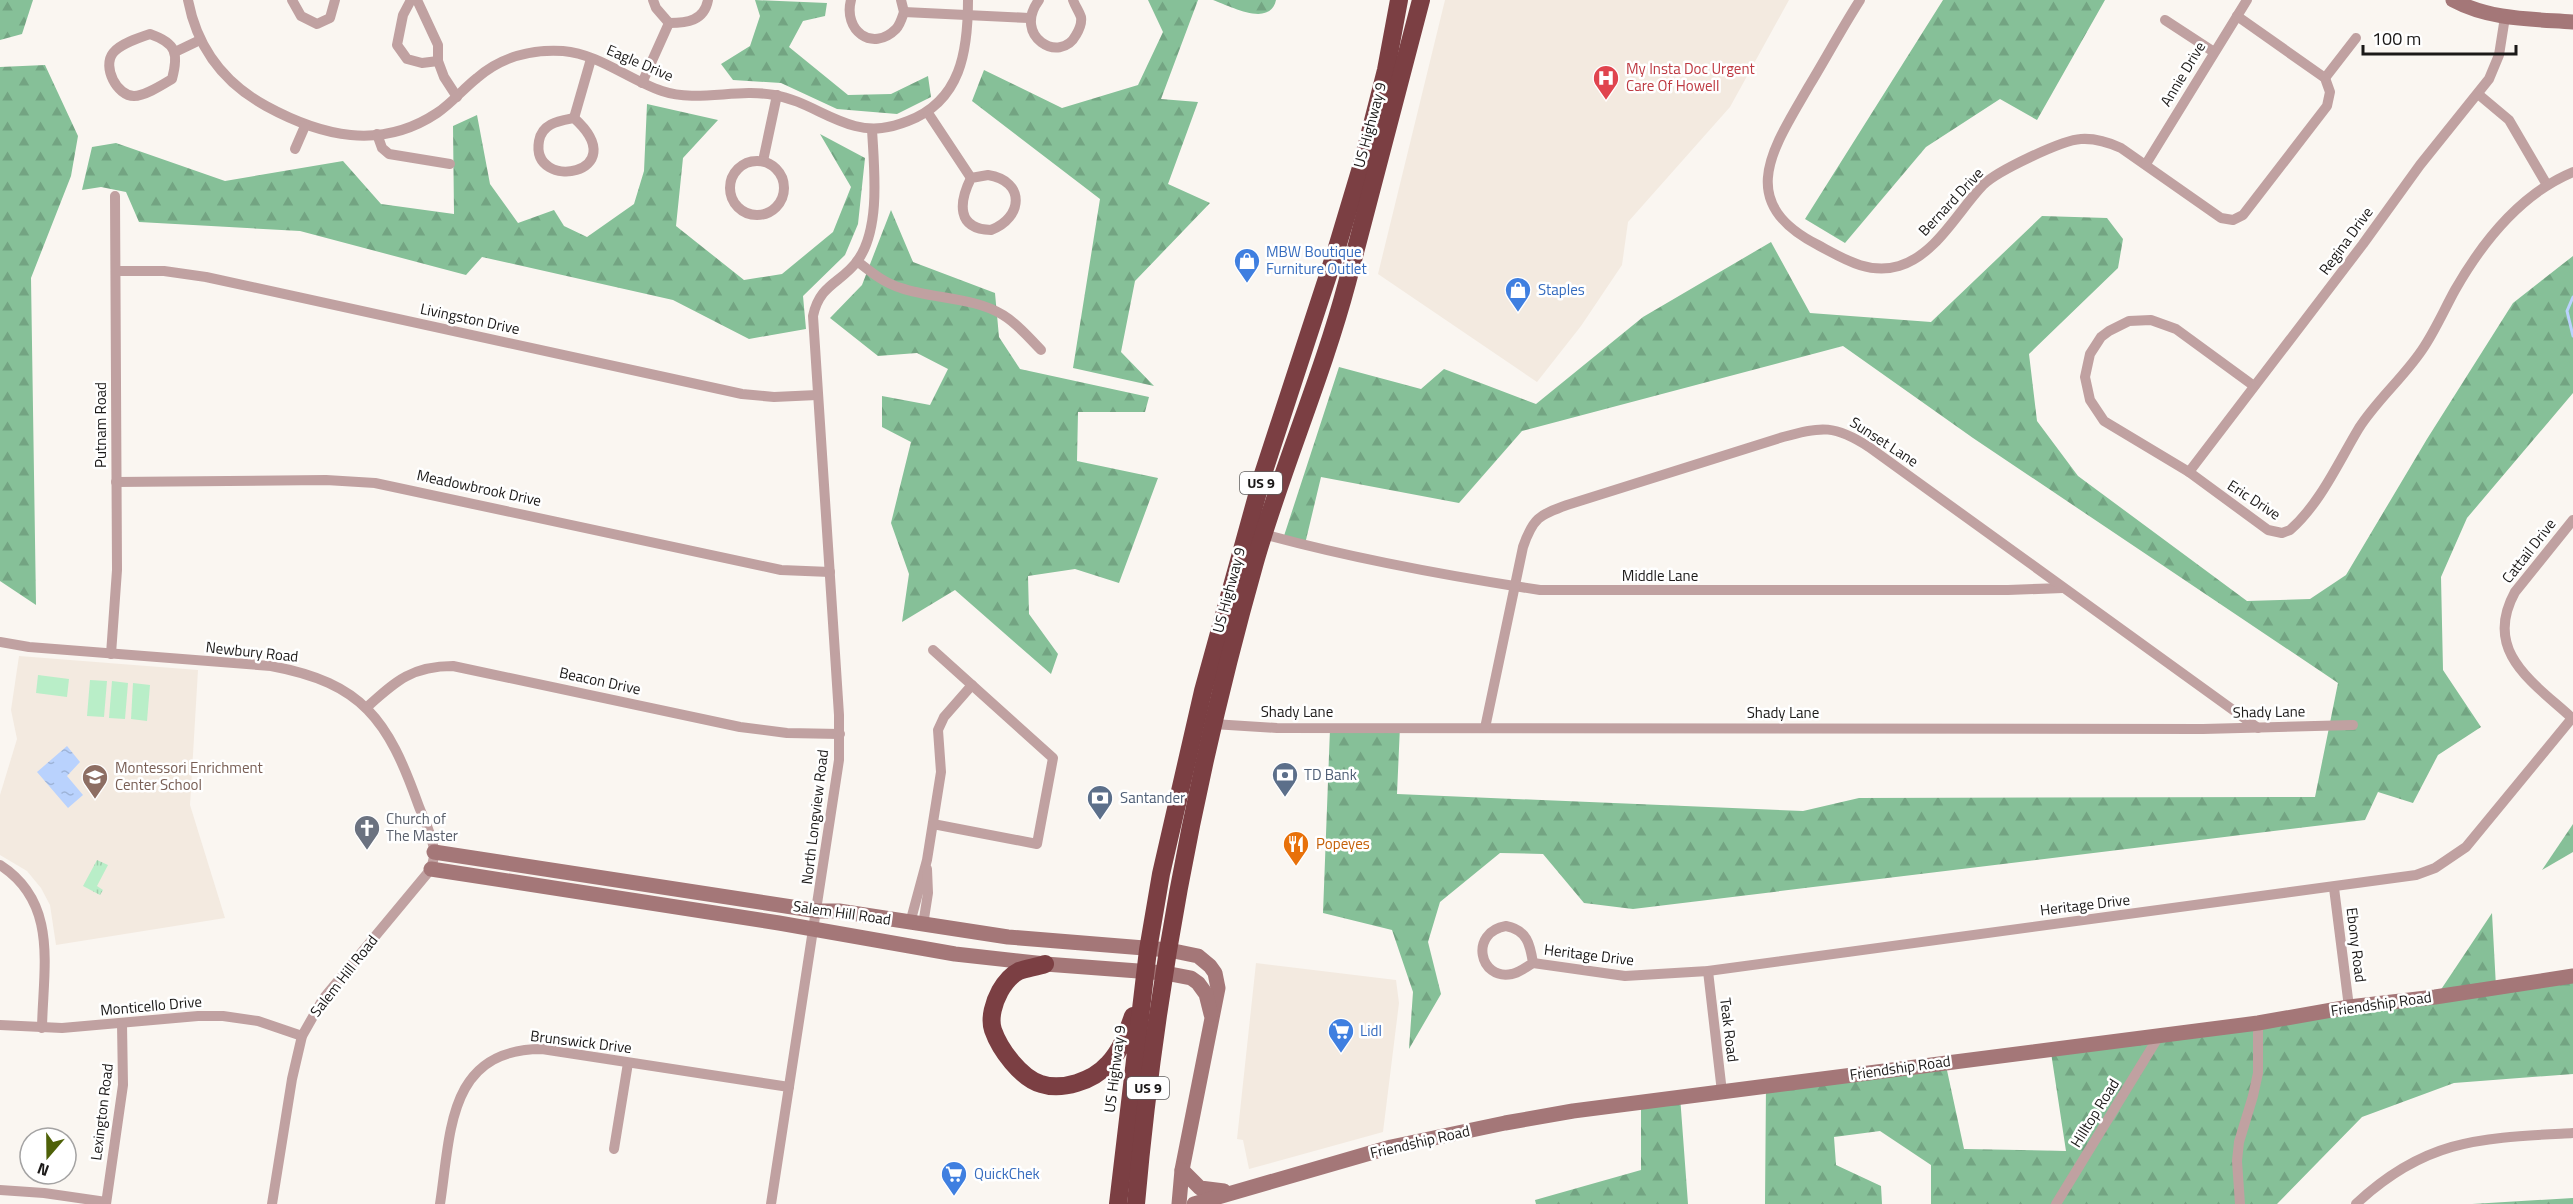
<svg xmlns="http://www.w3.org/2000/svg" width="2573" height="1204" viewBox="0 0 2573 1204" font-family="'Titillium Web',sans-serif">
  <defs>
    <pattern id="grass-tufts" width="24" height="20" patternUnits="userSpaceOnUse" patternTransform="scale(1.5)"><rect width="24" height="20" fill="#b9eec8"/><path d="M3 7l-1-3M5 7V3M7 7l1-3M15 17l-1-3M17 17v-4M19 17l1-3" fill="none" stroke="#9eccab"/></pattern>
    <pattern id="forest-firs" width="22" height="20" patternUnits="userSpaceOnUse" patternTransform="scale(1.5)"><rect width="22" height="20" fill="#86c098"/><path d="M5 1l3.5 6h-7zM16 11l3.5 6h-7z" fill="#73a482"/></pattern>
    <pattern id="water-ripples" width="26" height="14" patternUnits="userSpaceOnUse" patternTransform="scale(1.5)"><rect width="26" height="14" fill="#b9d2fd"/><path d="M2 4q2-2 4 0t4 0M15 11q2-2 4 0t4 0" fill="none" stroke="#9eb4d8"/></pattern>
  </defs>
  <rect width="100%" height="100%" fill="#faf6f1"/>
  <g fill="#f3eae0">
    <path d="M1445,0H1789L1730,107L1628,222L1622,265L1581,326L1537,382L1378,274Z"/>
    <path d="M19,656L198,670L190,805L225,918L56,945L50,905L41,888L27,871L0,855V795L17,739L11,710Z"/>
    <path d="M1256,963L1396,980L1399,1003L1383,1132L1249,1169L1243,1140L1237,1139Z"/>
  </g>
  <path fill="url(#grass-tufts)" d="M97,860L108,865L97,886L103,890L100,895L83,886Z"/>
  <g fill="url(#forest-firs)">
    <path d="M0,0H33L22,34L0,40Z"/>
    <path d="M755,0L827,3L825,16L803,21L789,47L848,95L891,94L928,76L931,97L897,114L837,109L781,83L733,80L721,64L750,46L760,16Z"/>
    <path d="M1148,0H1198L1161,99L1198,102L1168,184L1210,203L1135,281L1121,352L1154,386L1073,368L1100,199L972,101L984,70L1062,108L1138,85L1163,32Z"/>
    <path d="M1213,0H1276C1270,28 1230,6 1213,0Z"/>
    <path d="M1943,0H2105L2037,120L2000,99L1926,147L1845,243L1805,219Z"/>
    <path d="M45,65L78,136L71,176L31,278L36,605L0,581V67Z"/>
    <path d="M647,104L718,120L683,158L676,226L744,280L782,274L833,232L851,187L820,134L865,158L858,224L845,255L803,296L806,329L749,339L673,300L482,257L466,275L300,231L139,222L126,192L101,187L82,190L92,147L116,143L225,181L343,161L381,204L454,214L453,126L477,115L490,184L518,223L554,210L564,226L587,237L634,204L644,171Z"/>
    <path d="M891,210L913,262L995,293L999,337L1020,369L1149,397L1145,412H1078L1077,461L1158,478L1119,583L1075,569L1028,576L1029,614L1058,654L1051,674L955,590L902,622L909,574L891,523L911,442L882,427V396L930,405L948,369L917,353L878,356L830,318L862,285Z"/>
    <path d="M2042,216L2107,218L2123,239L2118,268L2029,354L2037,421L2078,476L2247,601L2310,599L2346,575L2427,439L2513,303L2573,256V393L2467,518L2441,577L2443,670L2481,727L2438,755L2413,803L2378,792L2365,820L1633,909L1584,903L1543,854L1500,853L1440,902L1428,942L1441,994L1409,1049L1413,992L1392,930L1323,913L1330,729L1400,726L1397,794L1803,811L1859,798L2315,797L2338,683L1973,438L1843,346L1522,431L1459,503L1321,477L1305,544L1283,539L1339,367L1421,389L1444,369L1536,404L1643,317L1771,242L1810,313L1931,322Z"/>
    <path d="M2573,824V852L2542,870Z"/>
    <path d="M2492,913L2496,987L2573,975V1074L2454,1083L2362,1117L2277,1204H1931V1165L1880,1131L1834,1137L1836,1165L1881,1186L1882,1204H1765L1766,1084L1945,1061L1964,1149L2066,1151L2050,1046L2438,994Z"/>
    <path d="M1680,1096L1688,1204H1536L1535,1200L1641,1170V1099Z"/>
    <path d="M2573,1198V1204H2472Z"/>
  </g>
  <g fill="#b9eec8">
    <path d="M38,675L69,679L67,697L36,693Z"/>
    <path d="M90,680L107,681L104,717L87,716Z"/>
    <path d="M112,681L128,683L125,719L109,718Z"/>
    <path d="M133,683L150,685L147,721L131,719Z"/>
  </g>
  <path fill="url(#water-ripples)" d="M67,746L80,762L67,776L83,795L68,808L37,772Z"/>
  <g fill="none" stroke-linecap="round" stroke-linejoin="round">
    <path stroke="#b9d2fd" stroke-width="3" d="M2573,336L2567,311L2573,297"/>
    <g stroke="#c0a1a1" stroke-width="10">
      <path d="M188,0C197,47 224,83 266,106C321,136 380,151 437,113C452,103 463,89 477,78C501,57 532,49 563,51C599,54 629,80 662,91C697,103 737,88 774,95C804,100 827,119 855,126C874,131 890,128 908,121C961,101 968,51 968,0"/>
      <path d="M292,0L301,16L317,24L330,18L335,0"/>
      <path d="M411,0L403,15L397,45L407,59L422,63L438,61"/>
      <path d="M417,0L438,45V61L444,77L457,97"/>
      <path d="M653,0L656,8L669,23C687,23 704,21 708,0"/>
      <path d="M851,0C843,30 872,53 896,29C900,25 902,18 904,12L901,0"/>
      <path d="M1039,0C1012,36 1060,65 1076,35C1079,30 1082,23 1081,17C1079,11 1075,6 1073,0"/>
      <path d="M1860,0C1842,28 1826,58 1809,86C1774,147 1733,202 1818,245C1844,259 1869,275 1899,266C1936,255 1958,211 1983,185C1997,171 2062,140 2081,139C2096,138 2108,142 2121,148L2221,218L2233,220L2243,215L2327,106L2330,92L2325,78L2237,16"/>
      <path d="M904,12L1029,18"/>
      <path d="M2165,20L2214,52"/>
      <path d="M150,34C176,43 179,53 172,79C162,85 145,96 134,96C117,96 102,67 113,53C120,44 138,38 150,34Z"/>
      <path d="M175,52L200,40"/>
      <path d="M2325,78L2356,38"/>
      <path d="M642,83L669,23"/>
      <path d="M2478,94L2509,120L2547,185"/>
      <path d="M928,113L971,178"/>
      <path d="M574,118C636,174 530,193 539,141C542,123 559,121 574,118Z"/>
      <path d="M574,118L591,59"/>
      <path d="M377,134L382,148L389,154L450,164"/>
      <path d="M295,149L305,126"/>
      <path d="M763,161L777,95"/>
      <circle cx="757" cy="188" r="27"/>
      <path d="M2146,164L2247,0"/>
      <path d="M988,175C1026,181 1023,218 991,230C956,229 959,202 971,178Z"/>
      <path d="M857,261C871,272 884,283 901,288C933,299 974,297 1003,315C1018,324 1029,338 1041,350"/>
      <path d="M116,271H164L206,277L742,394L774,397L817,395"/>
      <path d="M2254,386L2176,329L2151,320L2129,321L2109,331L2101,337L2090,354L2085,377L2090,400L2104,421L2189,472L2268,530L2282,533L2290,530C2320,504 2339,461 2359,428C2377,400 2403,378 2422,350C2435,331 2444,310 2455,290C2483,241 2520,194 2573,172"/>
      <path d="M2189,472L2363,244L2420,165L2489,79L2499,55L2505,17"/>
      <path d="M116,482L326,480L375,483L781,570L830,572"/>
      <path d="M1263,534C1354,559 1448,576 1540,590H2008L2063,588"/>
      <path d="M0,642L29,647L271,666C363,683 388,720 418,804C423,818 433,836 434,851C435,857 432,864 431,869L323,999L302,1036L292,1079L272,1204"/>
      <path d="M933,650L1053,758L1037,844L933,824"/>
      <path d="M111,654L117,570L115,196"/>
      <path d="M367,707C396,681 412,666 453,666L740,727L787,733L840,734"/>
      <path d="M2572,718C2534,683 2482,652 2515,592L2573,520"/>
      <path d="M1213,724L1277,728L2203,729L2353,725"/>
      <path d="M1485,728L1523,547C1533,518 1539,515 1567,505L1783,437C1822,426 1835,425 1869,447L2258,728"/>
      <path d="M0,865C59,903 43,968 42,1028"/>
      <path d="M2334,888L2349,1007"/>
      <path d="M910,923L927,860L941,772L938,730L944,717L972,685"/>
      <path d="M923,925L928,893L927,869"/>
      <path d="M1506,926C1527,930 1530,944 1533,963C1526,967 1519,973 1512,974C1479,981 1469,932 1506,926Z"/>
      <path d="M1533,963L1625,976L1708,971L2416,875L2435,868L2466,847L2573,717"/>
      <path d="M1708,971L1722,1092"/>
      <path d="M0,1025L62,1028L198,1016H223L258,1021L302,1036"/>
      <path d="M614,1149L628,1063"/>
      <path d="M0,1190L44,1193L106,1202"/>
      <path d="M106,1204L123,1085L122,1024"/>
      <path d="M440,1204C451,1133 447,1049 542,1049L789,1087"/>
      <path d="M771,1204L839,760V715L813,316C820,283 842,283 858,260C881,227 874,168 872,129"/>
      <path d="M2056,1204L2159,1036"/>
      <path d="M2240,1204L2237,1161L2239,1142L2253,1096L2258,1073V1023"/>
      <path d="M2356,1204C2426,1138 2482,1138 2573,1133"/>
    </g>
    <g stroke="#a47778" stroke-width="15">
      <path d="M2453,0C2490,20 2532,19 2573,22"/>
      <path d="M434,852L818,911H839L1008,937L1169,950L1198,956L1210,966L1215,973L1218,988L1182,1170L1179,1204"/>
      <path d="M431,869L779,923L955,954L1045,964L1165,973L1191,978L1198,983L1206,994L1211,1014"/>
      <path d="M1182,1170L1200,1188L1224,1191"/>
      <path d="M1194,1204L1391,1147L1505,1123L1573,1111L2258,1023L2349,1007L2435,997L2573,976"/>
    </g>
    <g stroke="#7b3f43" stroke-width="18">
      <path d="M1045,964C1037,967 1027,968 1019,971C1011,975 1004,984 1000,991C994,1002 989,1018 993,1030C1000,1050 1021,1078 1041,1084C1062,1091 1093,1081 1108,1064C1121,1051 1127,1033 1133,1016"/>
      <path d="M1118,1204L1148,950L1161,874L1203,691L1263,474L1335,254L1362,164L1386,70L1399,0"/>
      <path d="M1136,1204C1155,987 1196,771 1255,562C1282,468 1322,377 1347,283C1372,189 1396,94 1421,0"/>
    </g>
  </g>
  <defs>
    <g id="hospital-pin" transform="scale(1.35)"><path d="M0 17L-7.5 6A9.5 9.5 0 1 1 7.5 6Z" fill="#e0444e" stroke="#fff"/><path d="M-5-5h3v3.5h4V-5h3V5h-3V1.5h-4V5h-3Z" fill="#fff"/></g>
    <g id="shop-pin" transform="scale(1.35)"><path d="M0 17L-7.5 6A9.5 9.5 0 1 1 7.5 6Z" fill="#3f7fe0" stroke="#fff"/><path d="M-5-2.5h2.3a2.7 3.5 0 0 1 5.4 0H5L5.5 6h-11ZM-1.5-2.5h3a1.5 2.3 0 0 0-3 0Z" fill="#fff"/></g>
    <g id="bank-pin" transform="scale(1.35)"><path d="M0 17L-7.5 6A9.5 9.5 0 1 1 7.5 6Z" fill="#5c6f8a" stroke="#fff"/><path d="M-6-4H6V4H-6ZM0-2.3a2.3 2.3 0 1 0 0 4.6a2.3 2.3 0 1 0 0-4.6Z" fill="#fff"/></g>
    <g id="school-pin" transform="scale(1.35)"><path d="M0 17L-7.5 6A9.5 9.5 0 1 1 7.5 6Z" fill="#8d6e63" stroke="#fff"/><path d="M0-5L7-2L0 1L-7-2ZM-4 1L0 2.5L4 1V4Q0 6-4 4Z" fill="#fff"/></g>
    <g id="church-pin" transform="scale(1.35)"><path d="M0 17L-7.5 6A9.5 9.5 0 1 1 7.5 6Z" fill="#6b7280" stroke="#fff"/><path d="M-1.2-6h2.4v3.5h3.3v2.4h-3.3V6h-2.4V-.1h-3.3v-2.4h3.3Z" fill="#fff"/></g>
    <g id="restaurant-pin" transform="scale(1.35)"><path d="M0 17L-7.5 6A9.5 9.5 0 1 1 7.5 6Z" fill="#e8710a" stroke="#fff"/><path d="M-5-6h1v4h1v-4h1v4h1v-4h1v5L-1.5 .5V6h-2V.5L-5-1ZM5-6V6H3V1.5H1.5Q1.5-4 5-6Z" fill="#fff"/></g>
    <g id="supermarket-pin" transform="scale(1.35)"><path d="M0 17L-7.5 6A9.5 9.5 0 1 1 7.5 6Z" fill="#3f7fe0" stroke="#fff"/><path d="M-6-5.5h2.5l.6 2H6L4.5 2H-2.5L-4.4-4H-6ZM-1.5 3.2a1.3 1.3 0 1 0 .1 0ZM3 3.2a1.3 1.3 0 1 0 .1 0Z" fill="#fff"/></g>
  </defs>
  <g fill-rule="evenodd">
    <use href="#hospital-pin" x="1606" y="78"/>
    <use href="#shop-pin" x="1247" y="261"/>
    <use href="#shop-pin" x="1518" y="290"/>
    <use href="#bank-pin" x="1285" y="775"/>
    <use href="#school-pin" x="95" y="777"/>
    <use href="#bank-pin" x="1100" y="798"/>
    <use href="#church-pin" x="367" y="828"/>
    <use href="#restaurant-pin" x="1296" y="844"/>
    <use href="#supermarket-pin" x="1341" y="1031"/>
    <use href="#supermarket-pin" x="954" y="1174"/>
  </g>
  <g text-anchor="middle" stroke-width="5" stroke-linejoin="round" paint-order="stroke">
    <g fill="#fff" stroke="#5f5e5d" stroke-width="1.5">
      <rect x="1240" y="472" width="42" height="22" rx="4.5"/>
      <rect x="1127" y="1077" width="42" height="22" rx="4.5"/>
    </g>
    <g font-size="14" font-weight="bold" fill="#1b1918">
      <text x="1261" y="488">US 9</text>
      <text x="1148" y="1093">US 9</text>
    </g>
    <g font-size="15" fill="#1b1918" stroke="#fff">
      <text transform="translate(640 63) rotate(23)" y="5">Eagle Drive</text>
      <text transform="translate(2183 74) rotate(-59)" y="5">Annie Drive</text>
      <text transform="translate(1370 125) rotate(-75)" y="5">US Highway 9</text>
      <text transform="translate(1951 202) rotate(-47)" y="5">Bernard Drive</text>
      <text transform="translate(2346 241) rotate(-54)" y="5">Regina Drive</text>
      <text transform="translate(470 319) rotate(12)" y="5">Livingston Drive</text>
      <text transform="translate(101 425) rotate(-90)" y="5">Putnam Road</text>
      <text transform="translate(1884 442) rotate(33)" y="5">Sunset Lane</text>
      <text transform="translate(479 488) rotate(12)" y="5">Meadowbrook Drive</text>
      <text transform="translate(2254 500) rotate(33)" y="5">Eric Drive</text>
      <text transform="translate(2529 551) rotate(-52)" y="5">Cattail Drive</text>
      <text x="1660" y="581">Middle Lane</text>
      <text transform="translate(1229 590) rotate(-75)" y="5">US Highway 9</text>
      <text transform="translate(252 652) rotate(6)" y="5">Newbury Road</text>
      <text transform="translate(600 681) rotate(12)" y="5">Beacon Drive</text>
      <text x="1297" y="717">Shady Lane</text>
      <text transform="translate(2269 712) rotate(-1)" y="5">Shady Lane</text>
      <text x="1783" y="718">Shady Lane</text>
      <text transform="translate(815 817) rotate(-83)" y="5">North Longview Road</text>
      <text transform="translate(2085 905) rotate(-7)" y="5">Heritage Drive</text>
      <text transform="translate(842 913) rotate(8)" y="5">Salem Hill Road</text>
      <text transform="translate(2356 945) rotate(83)" y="5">Ebony Road</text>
      <text transform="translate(1589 955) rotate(7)" y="5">Heritage Drive</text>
      <text transform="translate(344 976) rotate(-52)" y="5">Salem Hill Road</text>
      <text transform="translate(2381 1004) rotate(-8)" y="5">Friendship Road</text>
      <text transform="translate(151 1006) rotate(-5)" y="5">Monticello Drive</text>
      <text transform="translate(1729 1030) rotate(83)" y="5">Teak Road</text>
      <text transform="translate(581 1042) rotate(7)" y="5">Brunswick Drive</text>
      <text transform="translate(1900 1068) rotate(-8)" y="5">Friendship Road</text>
      <text transform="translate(1115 1069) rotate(-83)" y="5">US Highway 9</text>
      <text transform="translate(102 1112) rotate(-83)" y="5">Lexington Road</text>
      <text transform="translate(2095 1113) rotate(-58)" y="5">Hilltop Road</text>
      <text transform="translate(1420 1142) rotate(-13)" y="5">Friendship Road</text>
    </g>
    <g font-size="15" fill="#be3a42" stroke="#fff" text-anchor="start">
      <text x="1626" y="74">My Insta Doc Urgent<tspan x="1626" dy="17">Care Of Howell</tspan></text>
    </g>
    <g font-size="15" fill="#366cbe" stroke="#fff" text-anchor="start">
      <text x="1266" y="257">MBW Boutique<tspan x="1266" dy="17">Furniture Outlet</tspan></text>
      <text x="1538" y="295">Staples</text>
      <text x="1360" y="1036">Lidl</text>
      <text x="974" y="1179">QuickChek</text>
    </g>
    <g font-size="15" fill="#785e54" stroke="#fff" text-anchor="start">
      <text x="115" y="773">Montessori Enrichment<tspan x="115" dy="17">Center School</tspan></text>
    </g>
    <g font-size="15" fill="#4e5e75" stroke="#fff" text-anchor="start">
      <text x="1304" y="780">TD Bank</text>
      <text x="1120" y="803">Santander</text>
    </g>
    <g font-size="15" fill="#5b616d" stroke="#fff" text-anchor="start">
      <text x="386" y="824">Church of<tspan x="386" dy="17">The Master</tspan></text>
    </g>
    <g font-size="15" fill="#c56008" stroke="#fff" text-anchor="start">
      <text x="1316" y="849">Popeyes</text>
    </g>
  </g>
  <g transform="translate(48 1156) rotate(200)"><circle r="28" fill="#ffffff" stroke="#a4a3a3" stroke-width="1.5"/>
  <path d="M0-4.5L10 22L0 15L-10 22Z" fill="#4e6108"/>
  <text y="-9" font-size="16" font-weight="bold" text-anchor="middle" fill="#1b1918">N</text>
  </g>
  <path d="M2363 45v9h153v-9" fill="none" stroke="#1b1918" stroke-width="3"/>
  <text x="2372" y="45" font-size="18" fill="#1b1918" stroke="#ffffff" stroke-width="4.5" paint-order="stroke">100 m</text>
</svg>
